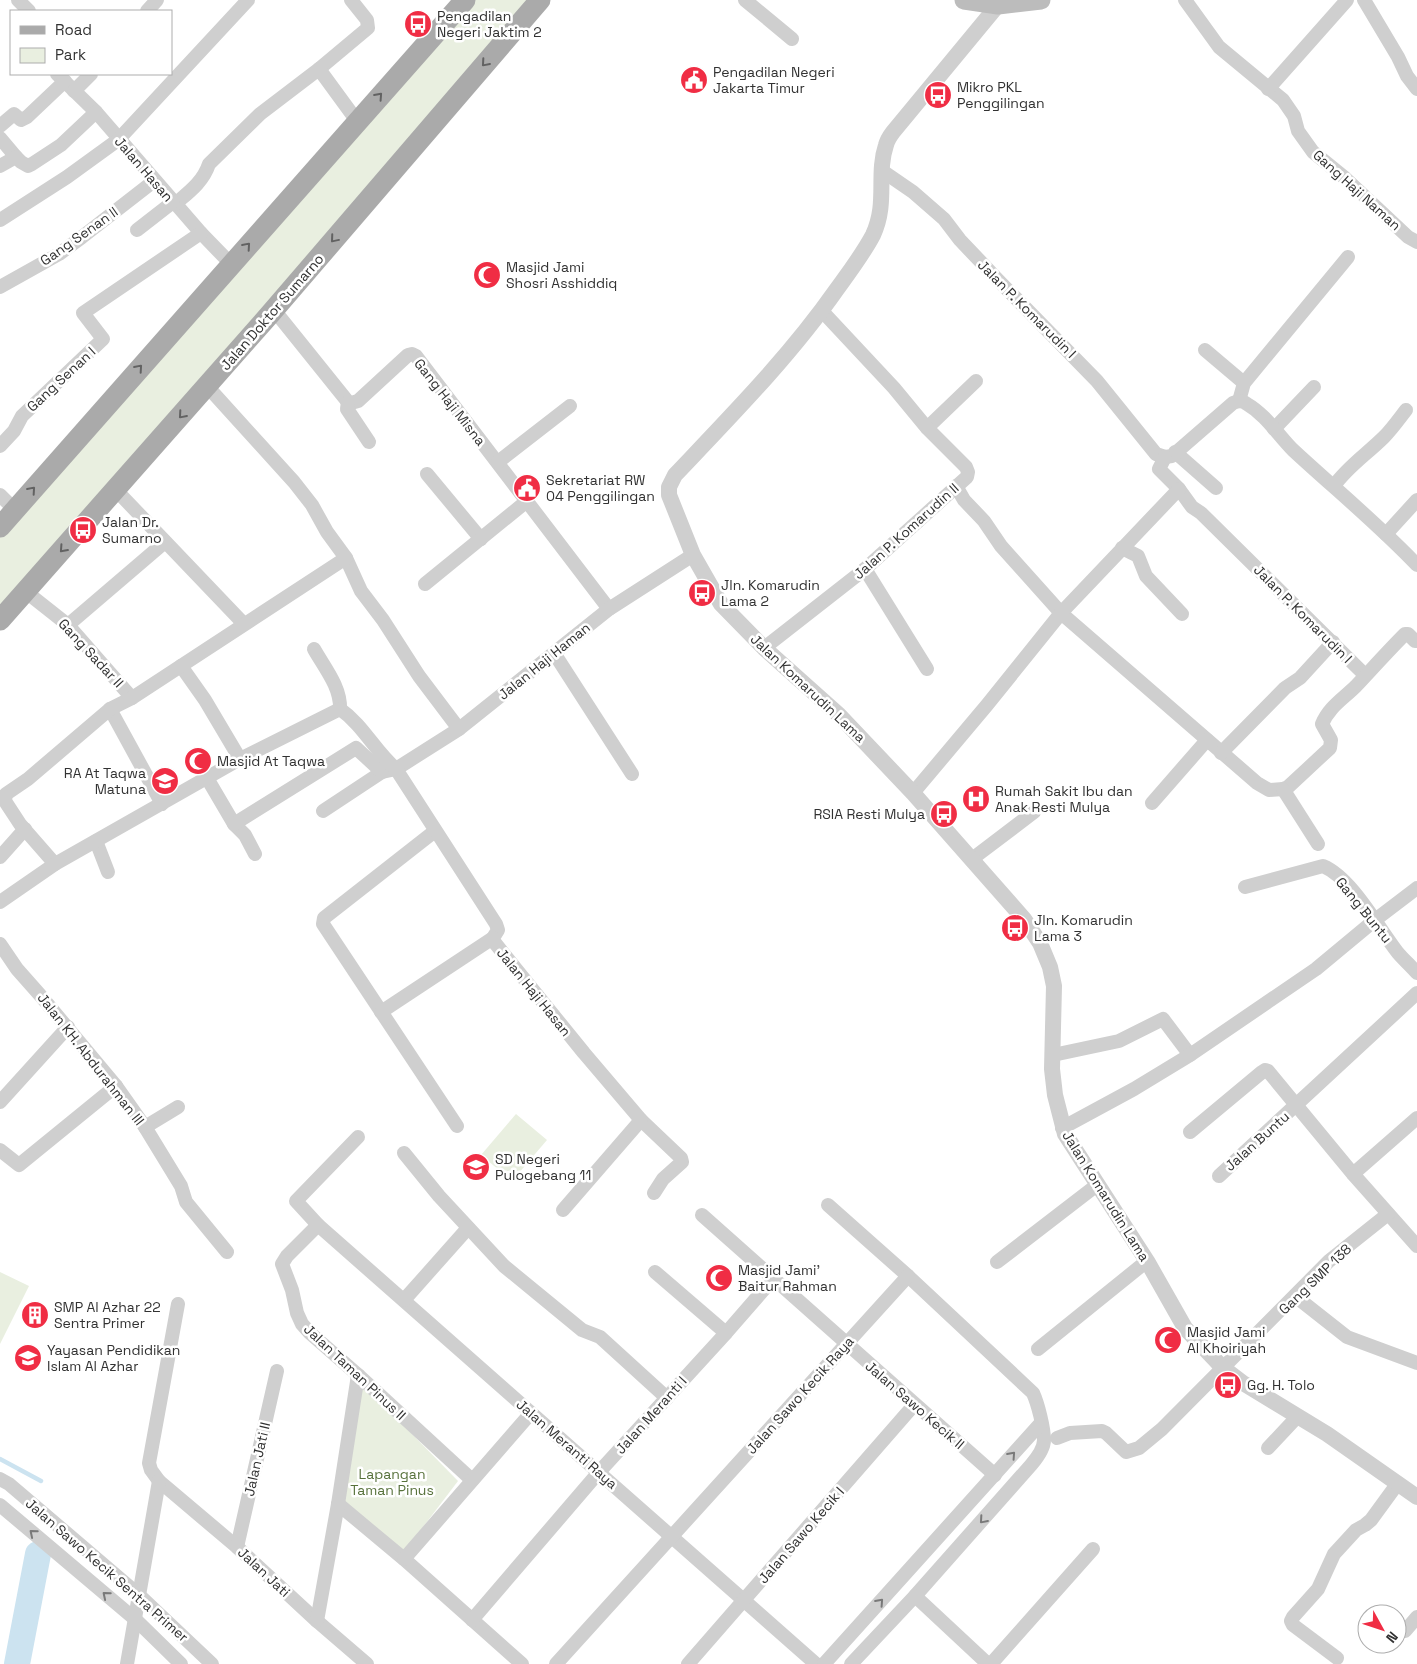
<svg xmlns="http://www.w3.org/2000/svg" width="1417" height="1664" viewBox="0 0 1417 1664" font-family="'Space Grotesk',sans-serif">
  <rect width="100%" height="100%" fill="#fff"/>
  <g fill="#e9efe0">
    <path d="M465,0H539L0,621V528Z"/>
    <path d="M516,1114L547,1140L512,1181L481,1155Z"/>
    <path d="M0,1272L29,1286L0,1344Z"/>
    <path d="M357,1378L458,1481L404,1552L341,1504Z"/>
  </g>
  <g fill="none" stroke-linecap="round" stroke-linejoin="round">
    <path stroke="#cce3f0" stroke-width="4.5" d="M0,1459L41,1481"/>
    <path stroke="#cce3f0" stroke-width="26" d="M17,1664L38,1554"/>
    <g stroke="#cfcfcf" stroke-width="14">
      <path d="M18,0L29,11"/>
      <path d="M745,0L792,39"/>
      <path d="M1185,0L1219,47L1283,100L1294,116L1298,131L1313,152L1345,178L1408,237L1417,242"/>
      <path d="M1364,0L1398,57L1407,76L1417,89"/>
      <path d="M147,11L157,0"/>
      <path d="M319,69L368,28L367,20L351,0"/>
      <path d="M57,74L96,112L201,233L231,264"/>
      <path d="M1268,89L1347,0"/>
      <path d="M74,91L91,74"/>
      <path d="M0,126L14,114L21,120L27,117L65,81"/>
      <path d="M0,138L16,157"/>
      <path d="M0,166L16,157L21,162L28,166L32,164L61,145L96,112"/>
      <path d="M881,170L913,192L944,219L960,240L998,280L1097,381L1156,454L1165,457"/>
      <path d="M175,204C189,192 203,182 209,164L260,114L319,69L357,121"/>
      <path d="M0,220L67,177L118,140L248,0"/>
      <path d="M137,230L173,202"/>
      <path d="M0,287L59,254L82,237L154,181"/>
      <path d="M274,310L348,402L351,403L358,401L408,355L412,354L416,356L609,609"/>
      <path d="M1205,350L1244,383"/>
      <path d="M207,386L294,482L312,505L327,532L346,558L361,591L383,620L419,676L459,729"/>
      <path d="M1239,401L1244,383L1348,257"/>
      <path d="M348,402L347,409L369,442"/>
      <path d="M927,428L976,381"/>
      <path d="M1274,429L1314,387"/>
      <path d="M0,446L14,431L22,416L103,339L83,313L201,233"/>
      <path d="M1175,452L1216,488"/>
      <path d="M1165,457L1172,456L1233,403C1238,401 1242,400 1247,404C1266,415 1278,435 1293,450C1334,488 1378,524 1417,565"/>
      <path d="M1165,457L1159,469L1179,489L1192,507L1201,513L1365,675"/>
      <path d="M498,462L570,406"/>
      <path d="M427,474L481,539"/>
      <path d="M956,486L964,500L984,521L1001,546L1061,613L1257,783L1269,790L1283,789L1288,787L1330,748L1331,740L1322,724C1329,707 1343,699 1356,686C1372,669 1388,651 1405,634H1408L1415,641H1417"/>
      <path d="M1334,486C1347,467 1367,454 1384,437C1392,429 1399,419 1406,410"/>
      <path d="M116,490L244,624"/>
      <path d="M0,495L15,510"/>
      <path d="M1386,534L1417,500"/>
      <path d="M1122,548L1138,556L1146,576L1182,614"/>
      <path d="M865,569L927,669"/>
      <path d="M425,584L527,501"/>
      <path d="M25,591L68,625L132,698"/>
      <path d="M68,625L165,542"/>
      <path d="M764,648L865,569L967,477L968,472L966,467L927,428L894,388L822,311"/>
      <path d="M314,649C324,667 341,687 340,709"/>
      <path d="M554,653L632,774"/>
      <path d="M181,666L205,700L240,759"/>
      <path d="M110,709L162,804"/>
      <path d="M1221,753L1285,688L1300,678L1333,642"/>
      <path d="M207,778L234,824L245,835L255,854"/>
      <path d="M1283,789L1318,844"/>
      <path d="M913,793L987,705L1061,613L1179,489"/>
      <path d="M1152,803L1207,740"/>
      <path d="M323,811L382,772L396,769L459,729L609,609L693,555"/>
      <path d="M234,824L356,748L382,772"/>
      <path d="M435,831L324,918L323,924L457,1126"/>
      <path d="M96,841L108,872"/>
      <path d="M0,857L25,829"/>
      <path d="M972,859L1034,812"/>
      <path d="M55,864L20,824L5,801L6,794L28,779L110,709L132,698L346,558"/>
      <path d="M1245,887L1323,866C1352,878 1379,929 1398,953C1404,960 1411,966 1417,973"/>
      <path d="M0,902L55,864L240,759L340,709C363,725 375,751 396,769L496,924L498,930L493,938L495,943L584,1053L641,1120L681,1158L682,1162L663,1179L654,1193"/>
      <path d="M0,944L17,969L40,995L116,1086L145,1127L181,1186L186,1202L227,1252"/>
      <path d="M381,1012L493,938"/>
      <path d="M1053,1055L1119,1041L1163,1019L1190,1055"/>
      <path d="M0,1102L68,1027"/>
      <path d="M145,1127L178,1107"/>
      <path d="M1062,1128L1134,1089L1190,1055L1316,969L1375,920L1417,888"/>
      <path d="M1190,1132L1262,1072L1265,1070L1268,1071L1353,1174L1417,1246"/>
      <path d="M358,1137L296,1201L318,1225L816,1664"/>
      <path d="M0,1150L19,1165L116,1086"/>
      <path d="M404,1153L439,1196L504,1266L582,1330L600,1337L667,1398"/>
      <path d="M1353,1174L1417,1118"/>
      <path d="M1219,1176L1417,993"/>
      <path d="M828,1205L908,1276L1033,1393C1038,1404 1044,1428 1044,1440C1044,1449 1037,1458 1031,1465L915,1596L851,1664"/>
      <path d="M563,1210L641,1120"/>
      <path d="M702,1215L995,1475"/>
      <path d="M318,1225L287,1256L282,1264L292,1290L297,1313L302,1324L310,1333L358,1375L472,1480"/>
      <path d="M997,1262L1097,1185"/>
      <path d="M655,1272L726,1333"/>
      <path d="M1295,1296L1347,1337L1417,1363"/>
      <path d="M404,1300L468,1228"/>
      <path d="M178,1304L149,1463L151,1470L159,1481L237,1547L317,1621L367,1664"/>
      <path d="M1038,1349L1147,1261"/>
      <path d="M1057,1438L1070,1433L1102,1431L1106,1433L1126,1452L1139,1448L1162,1429L1329,1261L1388,1214"/>
      <path d="M1268,1448L1298,1416"/>
      <path d="M0,1479L9,1484L139,1595L212,1664"/>
      <path d="M338,1504L404,1559L522,1664"/>
      <path d="M0,1505L136,1620L181,1664"/>
      <path d="M237,1547L277,1371"/>
      <path d="M404,1559L531,1413"/>
      <path d="M915,1596L988,1664"/>
      <path d="M472,1620L599,1472L726,1333L773,1279"/>
      <path d="M317,1621L338,1504L358,1375"/>
      <path d="M1405,1631L1417,1617"/>
      <path d="M1337,1658L1293,1625L1291,1621L1293,1617L1318,1589L1334,1554L1356,1530L1365,1525L1371,1520L1398,1483"/>
      <path d="M127,1664L159,1481"/>
      <path d="M556,1664L908,1276"/>
      <path d="M688,1664L914,1405"/>
      <path d="M824,1664L1041,1423"/>
      <path d="M991,1664L1093,1549"/>
    </g>
    <path stroke="#cfcfcf" stroke-width="16" d="M998,5L893,132C890,136 887,141 886,145C876,175 888,203 873,235C863,254 850,271 837,289C790,356 732,415 675,475L669,487V495L693,555L721,604L764,648L839,715L913,793L1024,919L1040,943L1050,967L1054,986L1052,1069L1055,1095L1065,1134L1147,1261L1185,1328L1222,1367L1243,1383L1327,1434L1417,1497"/>
    <path stroke="#bcbcbc" stroke-width="19" d="M964,0L998,5L1041,0"/>
    <g stroke="#aaa" stroke-width="21">
      <path d="M0,527L465,0"/>
      <path d="M0,620L271,313L540,0"/>
    </g>
  </g>
  <defs><path id="oneway-chevron" d="M-2-3.5L2.5 0L-2 3.5" fill="none" stroke-width="1.6" stroke-linecap="round" stroke-linejoin="round" transform="scale(1.25)"/></defs>
  <g stroke="#626262">
    <use href="#oneway-chevron" transform="translate(485 63) rotate(131)"/>
    <use href="#oneway-chevron" transform="translate(379 96) rotate(-48)"/>
    <use href="#oneway-chevron" transform="translate(334 239) rotate(130)"/>
    <use href="#oneway-chevron" transform="translate(247 246) rotate(-49)"/>
    <use href="#oneway-chevron" transform="translate(139 368) rotate(-49)"/>
    <use href="#oneway-chevron" transform="translate(182 415) rotate(131)"/>
    <use href="#oneway-chevron" transform="translate(32 490) rotate(-49)"/>
    <use href="#oneway-chevron" transform="translate(63 549) rotate(132)"/>
  </g>
  <g stroke="#797979">
    <use href="#oneway-chevron" transform="translate(1012 1455) rotate(-48)"/>
    <use href="#oneway-chevron" transform="translate(983 1520) rotate(131)"/>
    <use href="#oneway-chevron" transform="translate(33 1533) rotate(-140)"/>
    <use href="#oneway-chevron" transform="translate(106 1595) rotate(-140)"/>
    <use href="#oneway-chevron" transform="translate(880 1602) rotate(-48)"/>
  </g>
  <defs>
    <g id="bus-disc" transform="scale(1.4375)"><circle r="9.5" fill="#f02d44" stroke="#fff"/><path d="M-5-6H5V4H4V6H2V4H-2V6H-4V4H-5ZM-3.5-4V0h7V-4ZM-3.5 1.2v1.5H-2V1.2ZM2 1.2v1.5H3.5V1.2Z" fill="#fff"/></g>
    <g id="civic-disc" transform="scale(1.4375)"><circle r="9.5" fill="#f02d44" stroke="#fff"/><path d="M-.6-6.5H3V-4.5H.6V-3L4-1V1h2V6H-6V1h2V-1L-.6-3ZM-1.2 2.5V6h2.4V2.5Z" fill="#fff"/></g>
    <g id="mosque-disc" transform="scale(1.4375)"><circle r="9.5" fill="#f02d44" stroke="#fff"/><path d="M3.5-4.9A6 6 0 1 0 3.5 4.9A5 5 0 1 1 3.5-4.9Z" fill="#fff"/></g>
    <g id="school-disc" transform="scale(1.4375)"><circle r="9.5" fill="#f02d44" stroke="#fff"/><path d="M0-5L7-2L0 1L-7-2ZM-4 1L0 2.5L4 1V4Q0 6-4 4Z" fill="#fff"/></g>
    <g id="hospital-disc" transform="scale(1.4375)"><circle r="9.5" fill="#f02d44" stroke="#fff"/><path d="M-5-5h3v3.5h4V-5h3V5h-3V1.5h-4V5h-3Z" fill="#fff"/></g>
    <g id="building-disc" transform="scale(1.4375)"><circle r="9.5" fill="#f02d44" stroke="#fff"/><path d="M-4-6H4V6H1V3H-1V6H-4ZM-2.5-4.3h1.7v1.8h-1.7ZM.8-4.3h1.7v1.8H.8ZM-2.5-1h1.7V.8h-1.7ZM.8-1h1.7V.8H.8Z" fill="#fff"/></g>
  </defs>
  <g fill-rule="evenodd">
    <use href="#bus-disc" x="418" y="24"/>
    <use href="#civic-disc" x="694" y="80"/>
    <use href="#bus-disc" x="938" y="95"/>
    <use href="#mosque-disc" x="487" y="275"/>
    <use href="#civic-disc" x="527" y="488"/>
    <use href="#bus-disc" x="83" y="530"/>
    <use href="#bus-disc" x="702" y="593"/>
    <use href="#mosque-disc" x="198" y="761"/>
    <use href="#school-disc" x="165" y="781"/>
    <use href="#hospital-disc" x="976" y="799"/>
    <use href="#bus-disc" x="944" y="814"/>
    <use href="#bus-disc" x="1015" y="928"/>
    <use href="#school-disc" x="476" y="1167"/>
    <use href="#mosque-disc" x="719" y="1278"/>
    <use href="#building-disc" x="35" y="1315"/>
    <use href="#mosque-disc" x="1168" y="1340"/>
    <use href="#school-disc" x="28" y="1358"/>
    <use href="#bus-disc" x="1228" y="1385"/>
  </g>
  <g text-anchor="middle" stroke-width="5" stroke-linejoin="round" paint-order="stroke">
    <g font-size="14" fill="#323232" stroke="#fff" text-anchor="start">
      <text x="437" y="21">Pengadilan<tspan x="437" dy="16">Negeri Jaktim 2</tspan></text>
      <text x="713" y="77">Pengadilan Negeri<tspan x="713" dy="16">Jakarta Timur</tspan></text>
      <text x="957" y="92">Mikro PKL<tspan x="957" dy="16">Penggilingan</tspan></text>
      <text x="506" y="272">Masjid Jami<tspan x="506" dy="16">Shosri Asshiddiq</tspan></text>
      <text x="546" y="485">Sekretariat RW<tspan x="546" dy="16">04 Penggilingan</tspan></text>
      <text x="102" y="527">Jalan Dr.<tspan x="102" dy="16">Sumarno</tspan></text>
      <text x="721" y="590">Jln. Komarudin<tspan x="721" dy="16">Lama 2</tspan></text>
      <text x="217" y="766">Masjid At Taqwa</text>
      <text x="146" y="778" text-anchor="end">RA At Taqwa<tspan x="146" dy="16">Matuna</tspan></text>
      <text x="995" y="796">Rumah Sakit Ibu dan<tspan x="995" dy="16">Anak Resti Mulya</tspan></text>
      <text x="925" y="819" text-anchor="end">RSIA Resti Mulya</text>
      <text x="1034" y="925">Jln. Komarudin<tspan x="1034" dy="16">Lama 3</tspan></text>
      <text x="495" y="1164">SD Negeri<tspan x="495" dy="16">Pulogebang 11</tspan></text>
      <text x="738" y="1275">Masjid Jami'<tspan x="738" dy="16">Baitur Rahman</tspan></text>
      <text x="54" y="1312">SMP Al Azhar 22<tspan x="54" dy="16">Sentra Primer</tspan></text>
      <text x="1187" y="1337">Masjid Jami<tspan x="1187" dy="16">Al Khoiriyah</tspan></text>
      <text x="47" y="1355">Yayasan Pendidikan<tspan x="47" dy="16">Islam Al Azhar</tspan></text>
      <text x="1247" y="1390">Gg. H. Tolo</text>
    </g>
    <g font-size="14" fill="#323232" stroke="#fff">
      <text transform="translate(144 169) rotate(49)" y="5">Jalan Hasan</text>
      <text transform="translate(1357 190) rotate(42)" y="5">Gang Haji Naman</text>
      <text transform="translate(79 236) rotate(-35)" y="5">Gang Senan II</text>
      <text transform="translate(1027 309) rotate(45)" y="5">Jalan P. Komarudin I</text>
      <text transform="translate(272 312) rotate(-49)" y="5">Jalan Doktor Sumarno</text>
      <text transform="translate(61 379) rotate(-43)" y="5">Gang Senan I</text>
      <text transform="translate(450 402) rotate(52)" y="5">Gang Haji Misna</text>
      <text transform="translate(906 531) rotate(-42)" y="5">Jalan P. Komarudin II</text>
      <text transform="translate(1303 614) rotate(45)" y="5">Jalan P. Komarudin I</text>
      <text transform="translate(91 653) rotate(47)" y="5">Gang Sadar II</text>
      <text transform="translate(544 661) rotate(-39)" y="5">Jalan Haji Haman</text>
      <text transform="translate(808 688) rotate(43)" y="5">Jalan Komarudin Lama</text>
      <text transform="translate(1364 910) rotate(51)" y="5">Gang Buntu</text>
      <text transform="translate(534 992) rotate(51)" y="5">Jalan Haji Hasan</text>
      <text transform="translate(91 1059) rotate(52)" y="5">Jalan KH. Abdurahman III</text>
      <text transform="translate(1257 1141) rotate(-42)" y="5">Jalan Buntu</text>
      <text transform="translate(1106 1196) rotate(58)" y="5">Jalan Komarudin Lama</text>
      <text transform="translate(1315 1279) rotate(-44)" y="5">Gang SMP 138</text>
      <text transform="translate(355 1372) rotate(43)" y="5">Jalan Taman Pinus II</text>
      <text transform="translate(800 1395) rotate(-48)" y="5">Jalan Sawo Kecik Raya</text>
      <text transform="translate(915 1405) rotate(41)" y="5">Jalan Sawo Kecik II</text>
      <text transform="translate(651 1415) rotate(-48)" y="5">Jalan Meranti I</text>
      <text transform="translate(567 1444) rotate(41)" y="5">Jalan Meranti Raya</text>
      <text transform="translate(257 1459) rotate(-77)" y="5">Jalan Jati II</text>
      <text transform="translate(801 1535) rotate(-49)" y="5">Jalan Sawo Kecik I</text>
      <text transform="translate(107 1570) rotate(41)" y="5">Jalan Sawo Kecik Sentra Primer</text>
      <text transform="translate(264 1572) rotate(43)" y="5">Jalan Jati</text>
    </g>
    <g font-size="14" fill="#58723c" stroke="#fff">
      <text x="392" y="1479">Lapangan<tspan x="392" dy="16">Taman Pinus</tspan></text>
    </g>
  </g>
  <rect x="10" y="10" width="162" height="65" fill="#ffffff" stroke="#adadad"/>
  <rect x="20" y="26" width="25" height="8" fill="#aaaaaa" stroke="#adadad"/>
  <text x="55" y="35" font-size="15" fill="#323232">Road</text>
  <rect x="20" y="48" width="25" height="15" fill="#e9efe0" stroke="#adadad"/>
  <text x="55" y="60" font-size="15" fill="#323232">Park</text>
  <g transform="translate(1382 1629) rotate(130)"><circle r="24" fill="#ffffff" stroke="#adadad"/>
  <path d="M0-4L9 19L0 12L-9 19Z" fill="#f02d44"/>
  <text y="-8" font-size="14" font-weight="bold" text-anchor="middle" fill="#323232">N</text>
  </g>
</svg>
